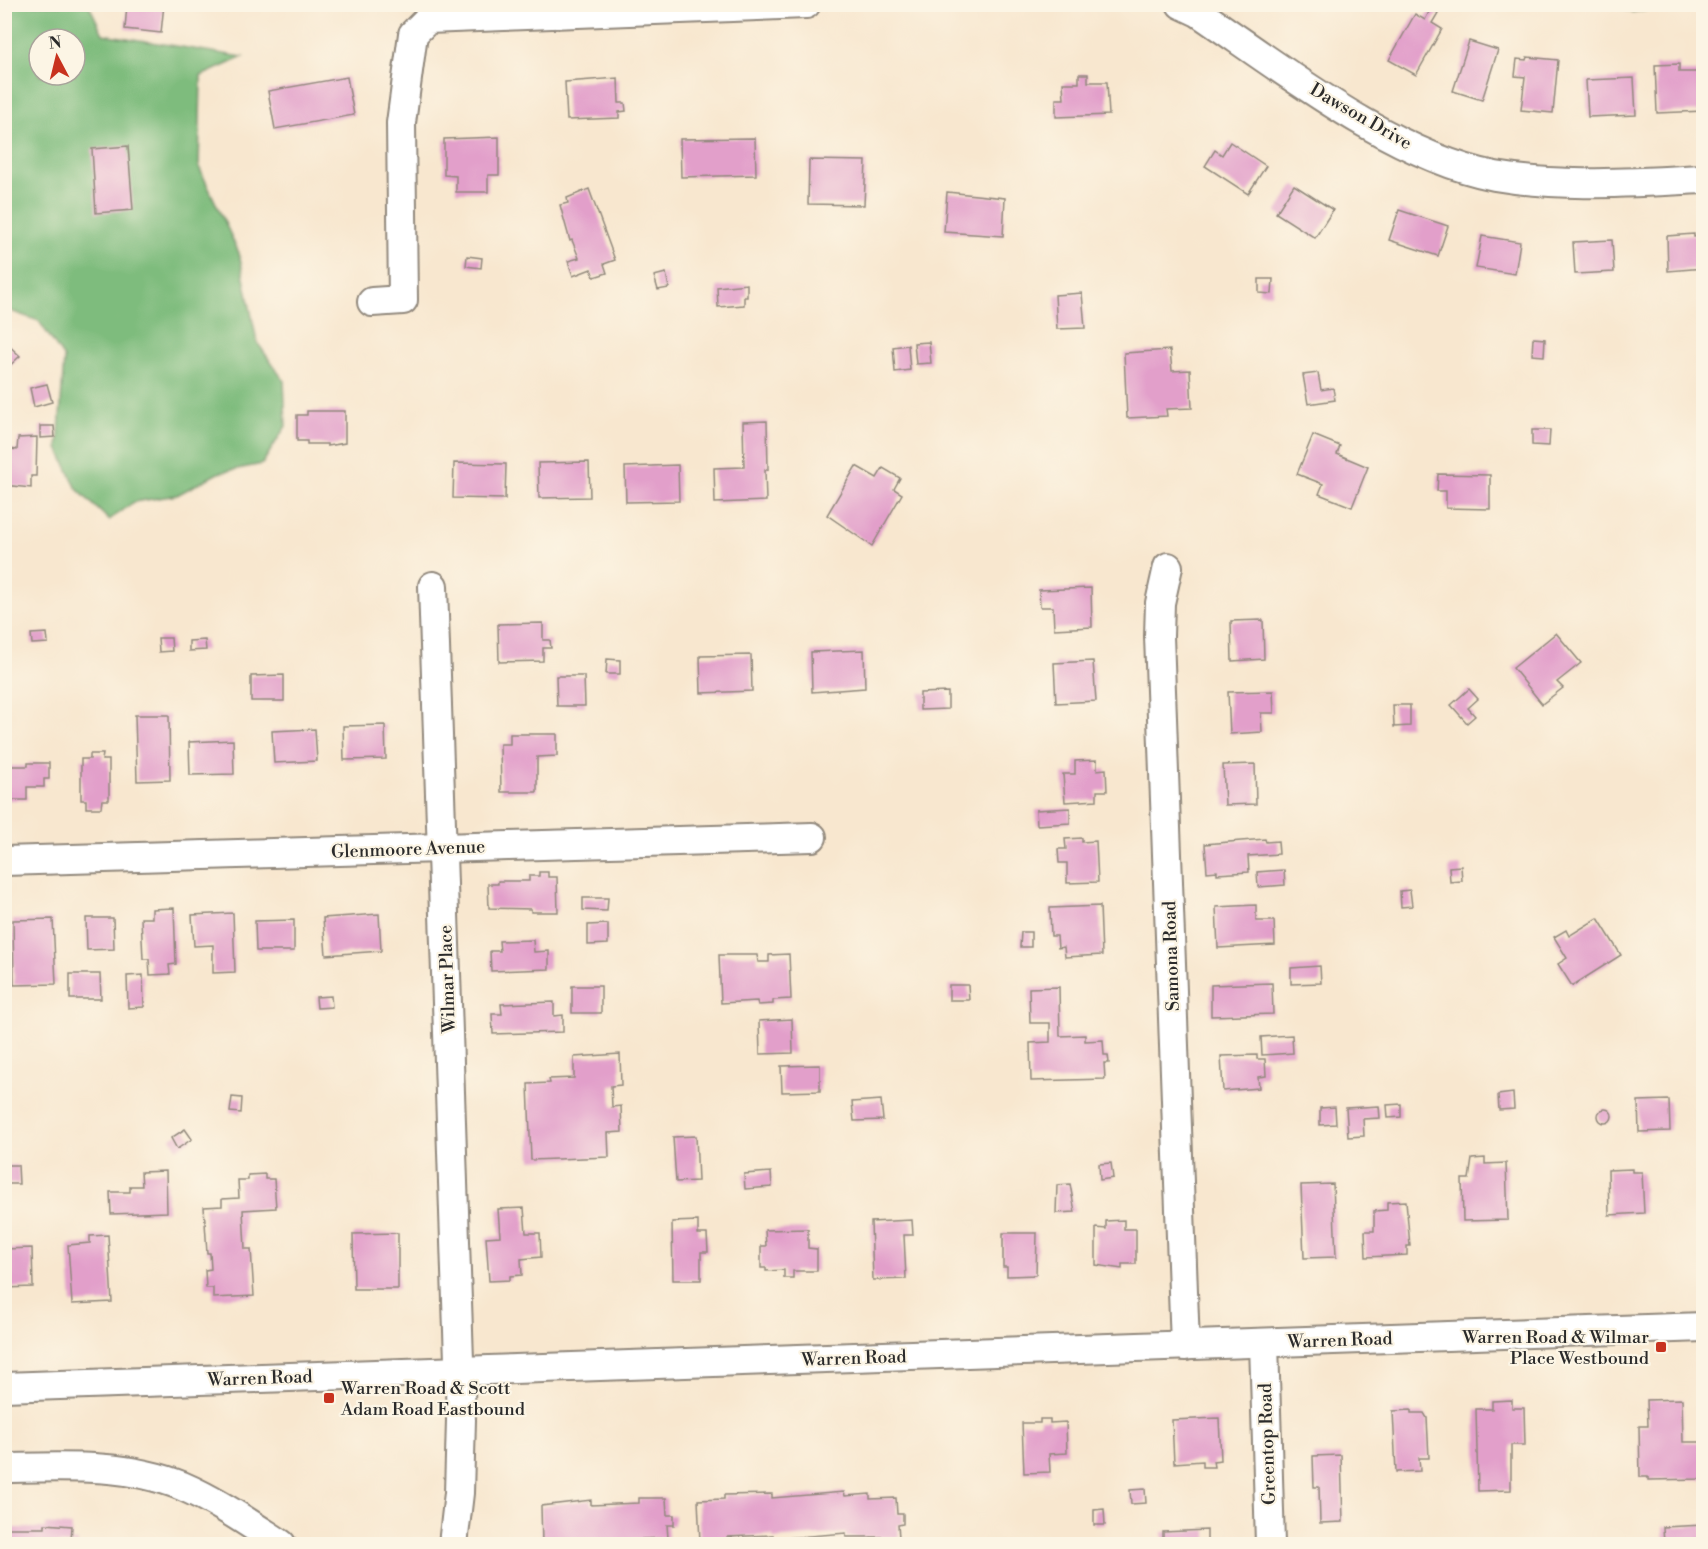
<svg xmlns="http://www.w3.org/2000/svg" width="1708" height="1549" viewBox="0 0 1708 1549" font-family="'Libre Bodoni',serif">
  <rect width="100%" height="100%" fill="#fcf5e5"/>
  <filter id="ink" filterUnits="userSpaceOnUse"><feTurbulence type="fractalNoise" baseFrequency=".0167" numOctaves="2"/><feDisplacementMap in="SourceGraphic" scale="12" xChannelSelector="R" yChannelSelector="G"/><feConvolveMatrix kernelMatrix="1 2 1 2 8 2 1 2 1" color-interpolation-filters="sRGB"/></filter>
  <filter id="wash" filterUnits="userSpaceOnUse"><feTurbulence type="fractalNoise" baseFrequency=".008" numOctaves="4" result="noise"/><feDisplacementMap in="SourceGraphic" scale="24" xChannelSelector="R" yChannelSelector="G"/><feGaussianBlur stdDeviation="1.35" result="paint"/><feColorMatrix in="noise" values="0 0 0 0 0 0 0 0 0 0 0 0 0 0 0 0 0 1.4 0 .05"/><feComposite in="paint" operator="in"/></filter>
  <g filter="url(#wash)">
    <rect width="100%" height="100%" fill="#f8e7cf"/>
    <g fill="#7ebc7d" stroke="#547454" stroke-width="1.5" fill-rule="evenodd">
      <path d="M4,5H89L103,34L243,57L201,76L199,167L239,253L257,342L284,381L286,426L262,464L218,473L177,495L134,502L109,520L77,489L58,448L64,358L39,321L5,309ZM39,39H75V75H39Z"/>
      <path d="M1609,5V4L1677,5L1632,12Z"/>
    </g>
    <g id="blocks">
      <g fill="#e29fca">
        <path d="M127,4H164L161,33L125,29Z"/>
        <path d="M1431,8L1438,13L1432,23L1442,29L1416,75L1389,60L1415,14L1425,20Z"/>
        <path d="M1469,41L1498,50L1482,100L1453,91Z"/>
        <path d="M1527,57L1558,60L1553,113L1521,110L1525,77L1515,76L1517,59L1526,60Z"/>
        <path d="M1679,64V72H1704V111L1657,113L1655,65Z"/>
        <path d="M1079,74H1088V82H1107L1109,115L1056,117V99H1064L1063,83H1079Z"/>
        <path d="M347,77L354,115L275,129L268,91Z"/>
        <path d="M618,78L619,103H625L626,111L619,112V118L567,120L565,82Z"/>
        <path d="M1634,78L1636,115L1588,117L1586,80Z"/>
        <path d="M499,137V175H488V192H456V176L444,175V139Z"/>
        <path d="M755,138L756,175L681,177L680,139Z"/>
        <path d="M1230,142L1266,166L1248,194L1205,166L1215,150L1222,155Z"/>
        <path d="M128,146L133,210L96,213L92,149Z"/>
        <path d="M809,160L866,161L864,205L808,204Z"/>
        <path d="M1294,185L1333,210L1315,238L1276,213Z"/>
        <path d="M589,189L615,260L604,264L607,273L594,277L591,269L573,276L568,261L579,258L572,240L570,241L560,205L568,203L567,198Z"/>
        <path d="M947,192L1005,198L1003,236L944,232Z"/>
        <path d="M1399,210L1448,226L1438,256L1389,240Z"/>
        <path d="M1694,234V237L1704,236V268L1668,271L1667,236Z"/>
        <path d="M1482,236L1520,242L1515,274L1476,268Z"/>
        <path d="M1612,240L1614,272L1575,274L1573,242Z"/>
        <path d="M467,256L482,258L481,268L466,266Z"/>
        <path d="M666,273L669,288L658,290L654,276Z"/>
        <path d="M1259,279H1273L1272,294L1259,293Z"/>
        <path d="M747,284V297H744V305L718,307L717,287Z"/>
        <path d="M1082,293L1085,328L1057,329L1055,295Z"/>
        <path d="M1533,338L1545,339L1544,356L1532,355Z"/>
        <path d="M4,341L20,356L4,371Z"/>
        <path d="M929,342L931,363L916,364L914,343Z"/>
        <path d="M908,345L910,370L895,372L893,347Z"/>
        <path d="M1170,350L1172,371L1190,370L1192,408L1166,409L1167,416L1127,418L1124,353Z"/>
        <path d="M1318,373L1321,390L1333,388L1335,400L1308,404L1303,375Z"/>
        <path d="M47,384L52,402L34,407L30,388Z"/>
        <path d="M307,411H345V443L327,446V444H307V441H297V415H307Z"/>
        <path d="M767,421L768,470H765L766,501L715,503L714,468L744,467L743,422Z"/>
        <path d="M40,426H54L55,437L40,438Z"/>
        <path d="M1532,430H1550L1549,446L1532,445Z"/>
        <path d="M1313,435L1340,446L1337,454L1368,467L1352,507L1319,494L1323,484L1297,474Z"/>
        <path d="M37,437L36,476H31V488L4,485V448L17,450L18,438Z"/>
        <path d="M589,462L590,497L539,498L538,463Z"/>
        <path d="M454,463L506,464L505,499L453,498Z"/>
        <path d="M678,465L679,501L626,502L625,467Z"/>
        <path d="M856,466L877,478L883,468L900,478L894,489L902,494L872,546L827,515Z"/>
        <path d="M1438,474L1490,475V509L1446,508V491H1437Z"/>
        <path d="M1091,588L1092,627L1054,629L1053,607H1040L1039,590Z"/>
        <path d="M1263,620L1264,659L1232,661L1231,621Z"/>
        <path d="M543,623V640H550L551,648H543V661L499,662L498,624Z"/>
        <path d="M47,633L48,643L32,644L31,634Z"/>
        <path d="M1556,633L1581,663L1557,682L1563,688L1542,704L1513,668Z"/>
        <path d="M158,638H171L172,651L159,652Z"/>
        <path d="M205,640L206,650L189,651V641Z"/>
        <path d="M864,650L865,688L812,692L811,652Z"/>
        <path d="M751,655L752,691L701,693L700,656Z"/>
        <path d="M607,659L620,660V674H606Z"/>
        <path d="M1093,661L1096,701L1056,703L1054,663Z"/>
        <path d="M284,675V701H251V676Z"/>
        <path d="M556,676H584L585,706H557Z"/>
        <path d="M1469,689L1478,699L1468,708L1475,716L1467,723L1451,705Z"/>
        <path d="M1273,691L1274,713H1261L1262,732L1230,734L1228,692Z"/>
        <path d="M948,692V709L920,710V693Z"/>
        <path d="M1393,705H1410V726L1394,727Z"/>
        <path d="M135,715H169L170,780L137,781Z"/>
        <path d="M385,725L386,759L344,760L343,726Z"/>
        <path d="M315,729L317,761L274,763L272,731Z"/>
        <path d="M510,734H557V756L537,757V792H501L500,744H510Z"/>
        <path d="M233,740L234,774L190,775L189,742Z"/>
        <path d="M90,754H103L102,760H109V800H102L101,808H86V800H81V759H90Z"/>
        <path d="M1097,760V770L1106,769L1107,791H1097V800L1065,802L1063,774H1075V761Z"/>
        <path d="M28,763H49V779H44V787H27V800H4V766H28Z"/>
        <path d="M1255,764L1256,804L1225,805L1223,765Z"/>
        <path d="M1070,808V823L1037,825L1036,810Z"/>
        <path d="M1082,838V842L1096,841L1098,882L1067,883V863H1059L1058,849H1066L1065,839Z"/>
        <path d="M1265,839L1266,842L1278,841L1279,854L1248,856L1249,872L1217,874V871L1207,872L1205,844Z"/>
        <path d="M1461,866L1462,881L1450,882L1449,867Z"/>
        <path d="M1284,870L1285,885L1258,887L1257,872Z"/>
        <path d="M539,872H548V877H557L558,912H531V909L489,908L488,884H498V881H529V876H539Z"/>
        <path d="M1410,890L1412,906L1401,907L1400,891Z"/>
        <path d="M583,898H608L607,911L583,910Z"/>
        <path d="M1256,905V921H1274L1275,945L1218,948L1216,907Z"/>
        <path d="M1100,906L1102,955L1065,957L1064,947L1058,948L1057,936H1051L1050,908Z"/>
        <path d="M174,908L176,964L169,965L170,974L150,975L149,959H143L141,918H152V909Z"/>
        <path d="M233,913L235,972L213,973V945L194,946L192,915Z"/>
        <path d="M379,914L381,951L326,955L323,918Z"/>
        <path d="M86,918H113L114,949L87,950Z"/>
        <path d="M1598,918L1621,955L1572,986L1558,964L1567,958L1554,937L1566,930L1569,936Z"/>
        <path d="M53,919L56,984L14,985L13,920Z"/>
        <path d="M294,920V951H256L255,921Z"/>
        <path d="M608,924V944L588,945V925Z"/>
        <path d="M1021,932H1031V947H1020Z"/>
        <path d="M533,940L534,952L549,951V969L491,971L490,951H500L499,941Z"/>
        <path d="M789,954L791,999L773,1000V1004L758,1005L757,1001L721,1003L719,955H757L758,962H769V955Z"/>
        <path d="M1320,966L1321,983L1291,984V968Z"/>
        <path d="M70,974H100L101,999H70Z"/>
        <path d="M143,975L144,1007L128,1008L127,976Z"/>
        <path d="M1272,983L1273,1014L1211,1016V985Z"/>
        <path d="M949,985H968L969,1000H949Z"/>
        <rect x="572" y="986" width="29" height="27"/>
        <path d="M1059,987L1060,1036L1085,1035V1041L1103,1040L1104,1055H1108L1109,1063H1104L1105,1079L1031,1081L1030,1043L1050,1042V1023H1030L1029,988Z"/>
        <path d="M331,996L332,1007L317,1008L316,997Z"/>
        <path d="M554,1002V1016L563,1015V1032L493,1034L492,1014H502L501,1004Z"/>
        <path d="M792,1019L793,1053L760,1054L759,1021Z"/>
        <path d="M1292,1035L1293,1053L1262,1055L1261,1037Z"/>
        <path d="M620,1054L621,1085L611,1086L612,1107L621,1106L622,1132L608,1133L609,1157L531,1160L528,1084L550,1083L549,1079L574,1078V1057Z"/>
        <path d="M1257,1055V1059H1265L1266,1076L1258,1077L1259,1088L1223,1091L1221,1056Z"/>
        <path d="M820,1065V1091L782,1092L781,1066Z"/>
        <path d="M1513,1093L1514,1109L1499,1110L1498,1095Z"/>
        <path d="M232,1097L242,1098L241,1113L230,1112Z"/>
        <path d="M881,1100L883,1120L854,1121L852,1102Z"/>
        <path d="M1669,1100L1670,1131L1639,1132L1638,1101Z"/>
        <path d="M1401,1104V1117L1388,1118L1387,1105Z"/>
        <path d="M1379,1106L1380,1118L1363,1119L1364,1136L1348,1137L1346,1108Z"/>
        <path d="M1335,1107L1336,1124L1320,1125V1108Z"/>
        <circle cx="1605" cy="1116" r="7"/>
        <path d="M185,1129L192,1139L177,1149L171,1138Z"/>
        <path d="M696,1136L698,1181L676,1182L673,1137Z"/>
        <path d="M1485,1158V1164L1506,1163L1508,1220L1463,1221L1462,1179H1469L1472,1159Z"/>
        <path d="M1111,1163L1113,1178L1100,1180L1099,1164Z"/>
        <path d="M4,1165H18L19,1184H4Z"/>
        <path d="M1632,1169V1172H1642L1644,1213L1609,1215L1608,1170Z"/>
        <path d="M166,1171L167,1212L111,1214L110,1192H130V1186H142L141,1172Z"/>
        <path d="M771,1172L772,1187L745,1189L744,1174Z"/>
        <path d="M265,1174V1179H274L276,1208L243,1210L245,1249H251L254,1296L213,1298V1288H206L205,1270L211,1269L210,1253H207L204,1207L222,1206V1199L239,1198L238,1180H248V1175Z"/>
        <path d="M1070,1184L1075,1212L1056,1213L1057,1185Z"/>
        <path d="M1333,1184L1336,1257L1304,1258L1301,1185Z"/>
        <path d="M1406,1201L1410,1246H1407V1255L1366,1257L1365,1231H1374V1211L1387,1210V1202Z"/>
        <path d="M524,1208L526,1233H540L541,1257L521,1259L522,1275L510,1276V1280L489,1281L486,1237L500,1236L498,1209Z"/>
        <path d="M912,1220L913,1235H904L906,1279L873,1280L871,1222Z"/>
        <path d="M1124,1220V1229H1136V1264H1122V1269L1096,1265V1228L1106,1229V1221Z"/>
        <path d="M698,1221V1234H707L708,1252H701V1280H673L672,1222Z"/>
        <path d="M808,1229V1248L817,1249V1271H793V1278H784V1270L766,1271V1268H761V1246H766L765,1230Z"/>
        <path d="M398,1233V1289H354L353,1234Z"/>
        <path d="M1003,1233H1037L1036,1275L1007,1276V1267H1003Z"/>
        <path d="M108,1235L112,1302L72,1304L68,1245L90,1243V1236Z"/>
        <path d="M32,1248L33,1287L4,1288V1249Z"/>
        <path d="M1682,1399L1683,1442H1704V1479L1648,1480V1477H1640L1639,1426H1648L1647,1400Z"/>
        <path d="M1512,1400V1408H1524L1525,1445H1511V1490L1478,1491L1476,1409H1492V1401Z"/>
        <path d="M1411,1410V1413H1424L1427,1418L1429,1458H1419L1420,1471L1396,1472L1393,1411Z"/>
        <path d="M1219,1418L1221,1460L1213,1461L1214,1467H1203V1461L1174,1463L1172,1420Z"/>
        <path d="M1040,1419H1050V1423L1066,1422L1067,1453L1049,1454L1050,1472L1024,1473L1022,1423H1040Z"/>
        <path d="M1341,1455L1343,1522L1320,1523L1319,1487H1314L1313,1456Z"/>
        <path d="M1145,1489L1146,1503L1131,1504L1130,1490Z"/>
        <path d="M844,1492L845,1496L870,1494V1499L896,1498L897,1514H903V1524L898,1525L899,1537H846V1533L773,1539V1535L727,1537V1541L700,1542L698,1500L724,1499V1495L772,1494V1498Z"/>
        <path d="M639,1498H666L667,1515H674V1525H667L668,1538L642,1539V1544H592V1541L542,1544L541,1506L591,1500V1505L639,1503Z"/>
        <path d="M1104,1509L1105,1525H1094V1510Z"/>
        <path d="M45,1524L72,1526L71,1541H78V1544H4V1528H45Z"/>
        <path d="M1704,1525L1701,1544H1664L1663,1527Z"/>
        <path d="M1207,1530V1544H1163V1532Z"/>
        <path d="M132,1537L145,1544H127Z"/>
      </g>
    </g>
  </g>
  <g filter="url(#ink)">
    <use href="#blocks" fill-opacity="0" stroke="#92897d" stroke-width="1.5"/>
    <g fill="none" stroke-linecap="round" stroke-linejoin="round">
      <g stroke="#92897d" stroke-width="32">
        <g id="minor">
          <path d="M1181,4L1198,12C1282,69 1394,157 1495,176C1564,188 1634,182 1704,179"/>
          <path d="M372,302L403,300L401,123L413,34L428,19L806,4"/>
          <path d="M1168,567L1160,603L1159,636L1185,1346"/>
          <path d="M433,586L461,1420L459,1493L453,1544"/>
          <path d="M4,861L812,837"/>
          <path d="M1264,1343L1270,1544"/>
          <path d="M4,1387L1704,1327"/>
          <path d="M4,1468C64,1467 126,1463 182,1486C217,1501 250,1524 281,1544"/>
        </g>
      </g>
      <use href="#minor" stroke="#fff" stroke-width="28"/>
    </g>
  </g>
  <g fill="#c8321e" stroke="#fcf5e5" stroke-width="2">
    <rect x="1655" y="1341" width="12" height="12" rx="3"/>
    <rect x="323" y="1392" width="12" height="12" rx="3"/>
  </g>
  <g text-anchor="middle" stroke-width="4.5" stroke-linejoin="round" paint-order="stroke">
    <g font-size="18" fill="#2b2b2b" stroke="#fcf5e5">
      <text transform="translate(1361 116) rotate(30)" y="6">Dawson Drive</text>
      <text transform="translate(408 849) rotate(-2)" y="6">Glenmoore Avenue</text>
      <text transform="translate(1171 956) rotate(-92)" y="6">Samona Road</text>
      <text transform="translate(447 979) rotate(-92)" y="6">Wilmar Place</text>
      <text transform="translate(1340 1340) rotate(-2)" y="6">Warren Road</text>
      <text transform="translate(854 1358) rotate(-2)" y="6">Warren Road</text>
      <text transform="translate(260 1378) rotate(-2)" y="6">Warren Road</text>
      <text transform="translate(1267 1444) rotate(-92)" y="6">Greentop Road</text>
    </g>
    <g font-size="18" fill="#2b2b2b" stroke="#fcf5e5" text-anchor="end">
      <text x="1649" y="1343">Warren Road &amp; Wilmar<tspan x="1649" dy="21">Place Westbound</tspan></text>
      <text x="341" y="1394" text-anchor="start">Warren Road &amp; Scott<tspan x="341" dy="21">Adam Road Eastbound</tspan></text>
    </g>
  </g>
  <rect width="1708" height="1549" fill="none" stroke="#fcf5e5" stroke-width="24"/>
  <g transform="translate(57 57) rotate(353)"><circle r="28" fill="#fcf5e5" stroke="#a8a49b" stroke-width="1.5"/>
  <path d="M0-4.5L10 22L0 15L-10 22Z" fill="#c8321e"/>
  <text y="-9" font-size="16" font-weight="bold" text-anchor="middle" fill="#2b2b2b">N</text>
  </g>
</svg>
